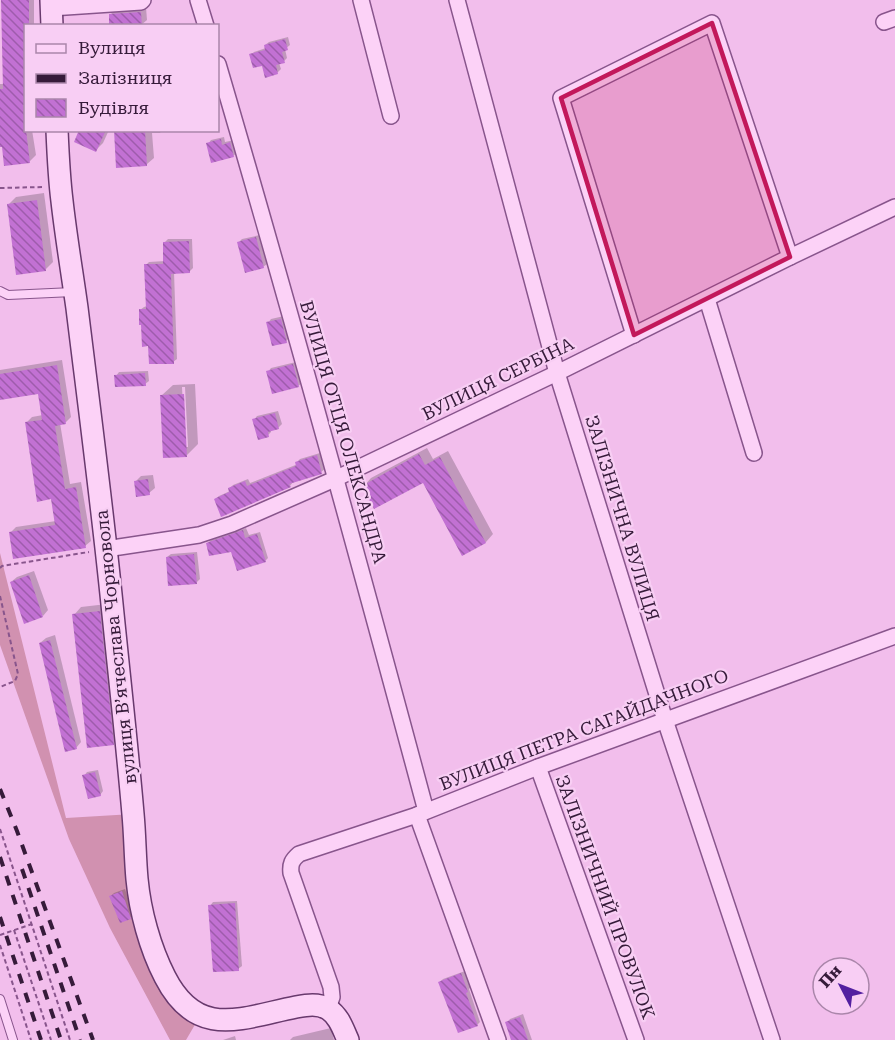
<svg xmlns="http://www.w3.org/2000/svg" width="895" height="1040" viewBox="0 0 895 1040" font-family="'Roboto Serif',serif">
  <defs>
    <pattern id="building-back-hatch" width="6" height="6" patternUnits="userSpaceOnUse" patternTransform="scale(1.5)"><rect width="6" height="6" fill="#c271d3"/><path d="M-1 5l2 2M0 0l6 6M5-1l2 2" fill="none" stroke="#9e5cac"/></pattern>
  </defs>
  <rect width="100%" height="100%" fill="#f2beec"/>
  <path fill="#d191b0" d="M0,553L66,818L133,814L146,925L200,1016L186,1040H170L110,928L69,839L0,645Z"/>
  <g fill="#0003" fill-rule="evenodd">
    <path d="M3,0H34V26H26V130H32L36,155L30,161L3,145L0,146V84H5Z"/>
    <path d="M146,7L147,20L141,25L110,15L116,9Z"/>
    <path d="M288,37L290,45L285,49L287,58L284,61L279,63L281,69L277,73L251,55L254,52L266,48L265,45L269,42Z"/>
    <path d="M81,130H109L103,143L96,150Z"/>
    <path d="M116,130H162L160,133H152L154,158L147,164Z"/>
    <path d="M224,137L225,142L234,140L237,153L233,156L208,144L211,140Z"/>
    <path d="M44,193L53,262L45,270L9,204L16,197Z"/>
    <path d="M260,235L267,264L263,267L239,242L242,239Z"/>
    <path d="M168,239H192L193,268L189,272H174L177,359L173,362L150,345L140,310L144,307L147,306L146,265L149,262L165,261L164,243Z"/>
    <path d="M284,316L289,338L286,341L268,323L271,319Z"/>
    <path d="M62,360L71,417L66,422L60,423L70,484L81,482L91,541L85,546L10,533L16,527L56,521L52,498L26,423L32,417L43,415L39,392L0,398V370Z"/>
    <path d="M296,362L302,383L298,386L268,372L271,368Z"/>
    <path d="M148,371L149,381L145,384L116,376L119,372Z"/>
    <path d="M195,384L198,444L186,456L161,396L173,385ZM182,387H185L188,447H185Z"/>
    <path d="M278,411L282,424L278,428L271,430V432L268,435L254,420L257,416Z"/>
    <path d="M427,448L433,459L448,451L493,534L486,542L463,554L423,481L364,486L371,478Z"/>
    <path d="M320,453L325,469L321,472L293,482L290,486L215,499L219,496L230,491L229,489L233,485L248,479L250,483L298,464L297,462L300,459Z"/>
    <path d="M153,475L155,488L149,493L135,482L141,476Z"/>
    <path d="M246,528L249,535L260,532L268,558L265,561L232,550L208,543L211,540Z"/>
    <path d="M197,552L200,579L196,583L167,557L171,554Z"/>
    <path d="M34,571L48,610L43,616L11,582L17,577Z"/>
    <path d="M107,604L121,736L113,743L74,615L81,607Z"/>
    <path d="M55,635L81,742L76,748L40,643L46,638Z"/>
    <path d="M98,770L103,791L100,795L84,776L87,772Z"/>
    <path d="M125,889L133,914L130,918L111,896L114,893Z"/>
    <path d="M237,901L242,966L238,969L210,906L213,902Z"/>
    <path d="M465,971L471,987L469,989L480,1022L477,1025L440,982L443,979Z"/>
    <path d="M523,1014L532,1040H513L507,1023L510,1019Z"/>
    <path d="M331,1028L334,1040H290L293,1037Z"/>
    <path d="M235,1036L236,1040H223Z"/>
  </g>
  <g fill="url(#building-back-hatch)">
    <path d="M1,0H29V26H26V105H23L30,163L4,166L2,147H0V89H3Z"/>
    <path d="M141,12L142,26H109V14Z"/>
    <path d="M285,39L288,50L282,52L285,63L276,65L278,74L265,78L262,66L253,68L249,54L265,50L264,45Z"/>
    <path d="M79,130H106L96,152L74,142Z"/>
    <path d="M114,130H145L147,166L116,168Z"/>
    <path d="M221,139L222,145L230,142L234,157L211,163L206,143Z"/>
    <path d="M37,200L46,271L16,275L7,204Z"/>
    <path d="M256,237L264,268L245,273L237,242Z"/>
    <path d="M189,241L190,273L171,274L174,364H149L148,346L142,347L141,325H139V309H146L144,264H163V242Z"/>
    <path d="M281,319L287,343L272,346L266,322Z"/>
    <path d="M293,364L299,387L272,394L266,371Z"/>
    <path d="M57,365L66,424L55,426L65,489L76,487L86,548L13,559L9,532L55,525L51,499L37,502L25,422L42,420L38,394L0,400V374Z"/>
    <path d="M145,373L146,386L115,387L114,375Z"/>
    <path d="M184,394L187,457L163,458L160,395Z"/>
    <path d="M275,413L279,429L268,432L269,437L258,440L252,419Z"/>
    <path d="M419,454L425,465L440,457L486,543L462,556L423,483L374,509L362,486Z"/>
    <path d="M317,455L322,474L289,484L291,487L221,517L214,499L229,492L228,488L245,481L247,486L296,466L295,462Z"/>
    <path d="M148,479L150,495L136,497L134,481Z"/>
    <path d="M243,530L245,538L257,534L266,562L237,571L231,552L209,556L206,543Z"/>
    <path d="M194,554L197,584L168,586L166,557Z"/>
    <path d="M29,575L43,617L24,624L10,582Z"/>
    <path d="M100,611L114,745L87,748L72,614Z"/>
    <path d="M50,640L77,749L65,752L39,643Z"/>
    <path d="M95,772L101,796L88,799L82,775Z"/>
    <path d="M122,891L131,919L120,923L109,896Z"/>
    <path d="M235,903L239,971L213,972L208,905Z"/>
    <path d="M461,973L468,992L466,993L478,1026L458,1033L438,982Z"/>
    <path d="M520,1017L528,1040H511L505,1022Z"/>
  </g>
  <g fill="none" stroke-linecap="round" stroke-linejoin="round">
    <g stroke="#88558c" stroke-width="10">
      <g id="lane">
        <path d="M0,291L8,295L73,292"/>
        <path d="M0,999L13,1040"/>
      </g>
    </g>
    <g stroke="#88558c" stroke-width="18">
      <g id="street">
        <path d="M198,0L206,26"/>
        <path d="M361,0L391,116"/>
        <path d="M457,0L557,373L665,720L772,1040"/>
        <path d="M51,8L141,2L143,0"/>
        <path d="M884,22L895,18"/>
        <path d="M218,64C291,312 359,561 426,811"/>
        <path d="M707,299L754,453"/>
        <path d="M634,335L561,98L712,23L790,257"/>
        <path d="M106,549L199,535L232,524L337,478L557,373L790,257L895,207"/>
        <path d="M538,767L636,1040"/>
        <path d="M417,815L498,1040"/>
        <path d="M328,1009L332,997L331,987L291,873C290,864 292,860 299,854L417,815L538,767L895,636"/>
      </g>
    </g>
    <g stroke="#68396d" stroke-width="24">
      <g id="secondary">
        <path d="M51,0L52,26"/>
        <path d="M57,130C58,154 59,177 62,201C66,237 72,272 77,308C89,406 102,505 112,604C119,674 127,744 133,814C135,835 135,857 137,879C140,911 150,948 165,977C197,1040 241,1018 296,1007C307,1005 318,1003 328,1009C339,1016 343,1029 348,1040"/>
      </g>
    </g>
    <g stroke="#88558c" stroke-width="2" stroke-dasharray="4.5 3" stroke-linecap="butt">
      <path d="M0,188L43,187"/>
      <path d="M0,568L2,566L89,552"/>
      <path d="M0,596L18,674L15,681L0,687"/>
      <path d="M0,829L70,1040"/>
      <path d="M14,930L51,1040"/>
      <path d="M0,935L32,924"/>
      <path d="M0,945L31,1040"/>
    </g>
    <use href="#lane" stroke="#fcd2f7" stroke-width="8"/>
    <use href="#street" stroke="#fcd2f7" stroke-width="15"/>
    <use href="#secondary" stroke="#fcd2f7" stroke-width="21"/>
    <g stroke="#361b3a" stroke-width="4" stroke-dasharray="10 10" stroke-linecap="butt">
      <path d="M0,789L17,831L93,1040"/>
      <path d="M0,857L61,1040"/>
      <path d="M22,869L80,1040"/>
      <path d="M0,917L41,1040"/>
    </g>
  </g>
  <path fill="#c2185b" fill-opacity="0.2" stroke="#c2185b" stroke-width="4.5" stroke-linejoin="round" d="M712,23L790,257L634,335L561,98Z"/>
  <g text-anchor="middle" stroke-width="4.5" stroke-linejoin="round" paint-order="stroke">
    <g font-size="18" fill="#361b3a" stroke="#f8cef4">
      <text transform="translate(498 379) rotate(-26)" y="6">ВУЛИЦЯ СЕРБІНА</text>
      <text transform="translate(343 432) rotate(74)" y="6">ВУЛИЦЯ ОТЦЯ ОЛЕКСАНДРА</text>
      <text transform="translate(622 518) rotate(73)" y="6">ЗАЛІЗНИЧНА ВУЛИЦЯ</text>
      <text transform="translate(116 647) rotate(-96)" y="6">вулиця Вʼячеслава Чорновола</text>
      <text transform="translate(584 730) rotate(-21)" y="6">ВУЛИЦЯ ПЕТРА САГАЙДАЧНОГО</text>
      <text transform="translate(605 897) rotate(70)" y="6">ЗАЛІЗНИЧНИЙ ПРОВУЛОК</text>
    </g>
  </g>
  <rect x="24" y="24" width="195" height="108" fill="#f8cef4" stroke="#aa86aa" stroke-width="1.5"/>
  <rect x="36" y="44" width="30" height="9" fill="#fcd2f7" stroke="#aa86aa" stroke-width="1.5"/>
  <text x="78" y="54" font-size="18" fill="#361b3a">Вулиця</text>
  <rect x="36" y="74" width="30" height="9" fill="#361b3a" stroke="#aa86aa" stroke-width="1.5"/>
  <text x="78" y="84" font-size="18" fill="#361b3a">Залізниця</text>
  <rect x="36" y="99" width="30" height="18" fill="url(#building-back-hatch)" stroke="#aa86aa" stroke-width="1.5"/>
  <text x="78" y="114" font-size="18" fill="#361b3a">Будівля</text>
  <g transform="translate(841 986) rotate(312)"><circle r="28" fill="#f8cef4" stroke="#aa86aa" stroke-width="1.5"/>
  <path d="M0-4.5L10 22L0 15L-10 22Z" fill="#5320a0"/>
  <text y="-9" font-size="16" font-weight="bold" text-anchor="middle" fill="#361b3a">Пн</text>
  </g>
</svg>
